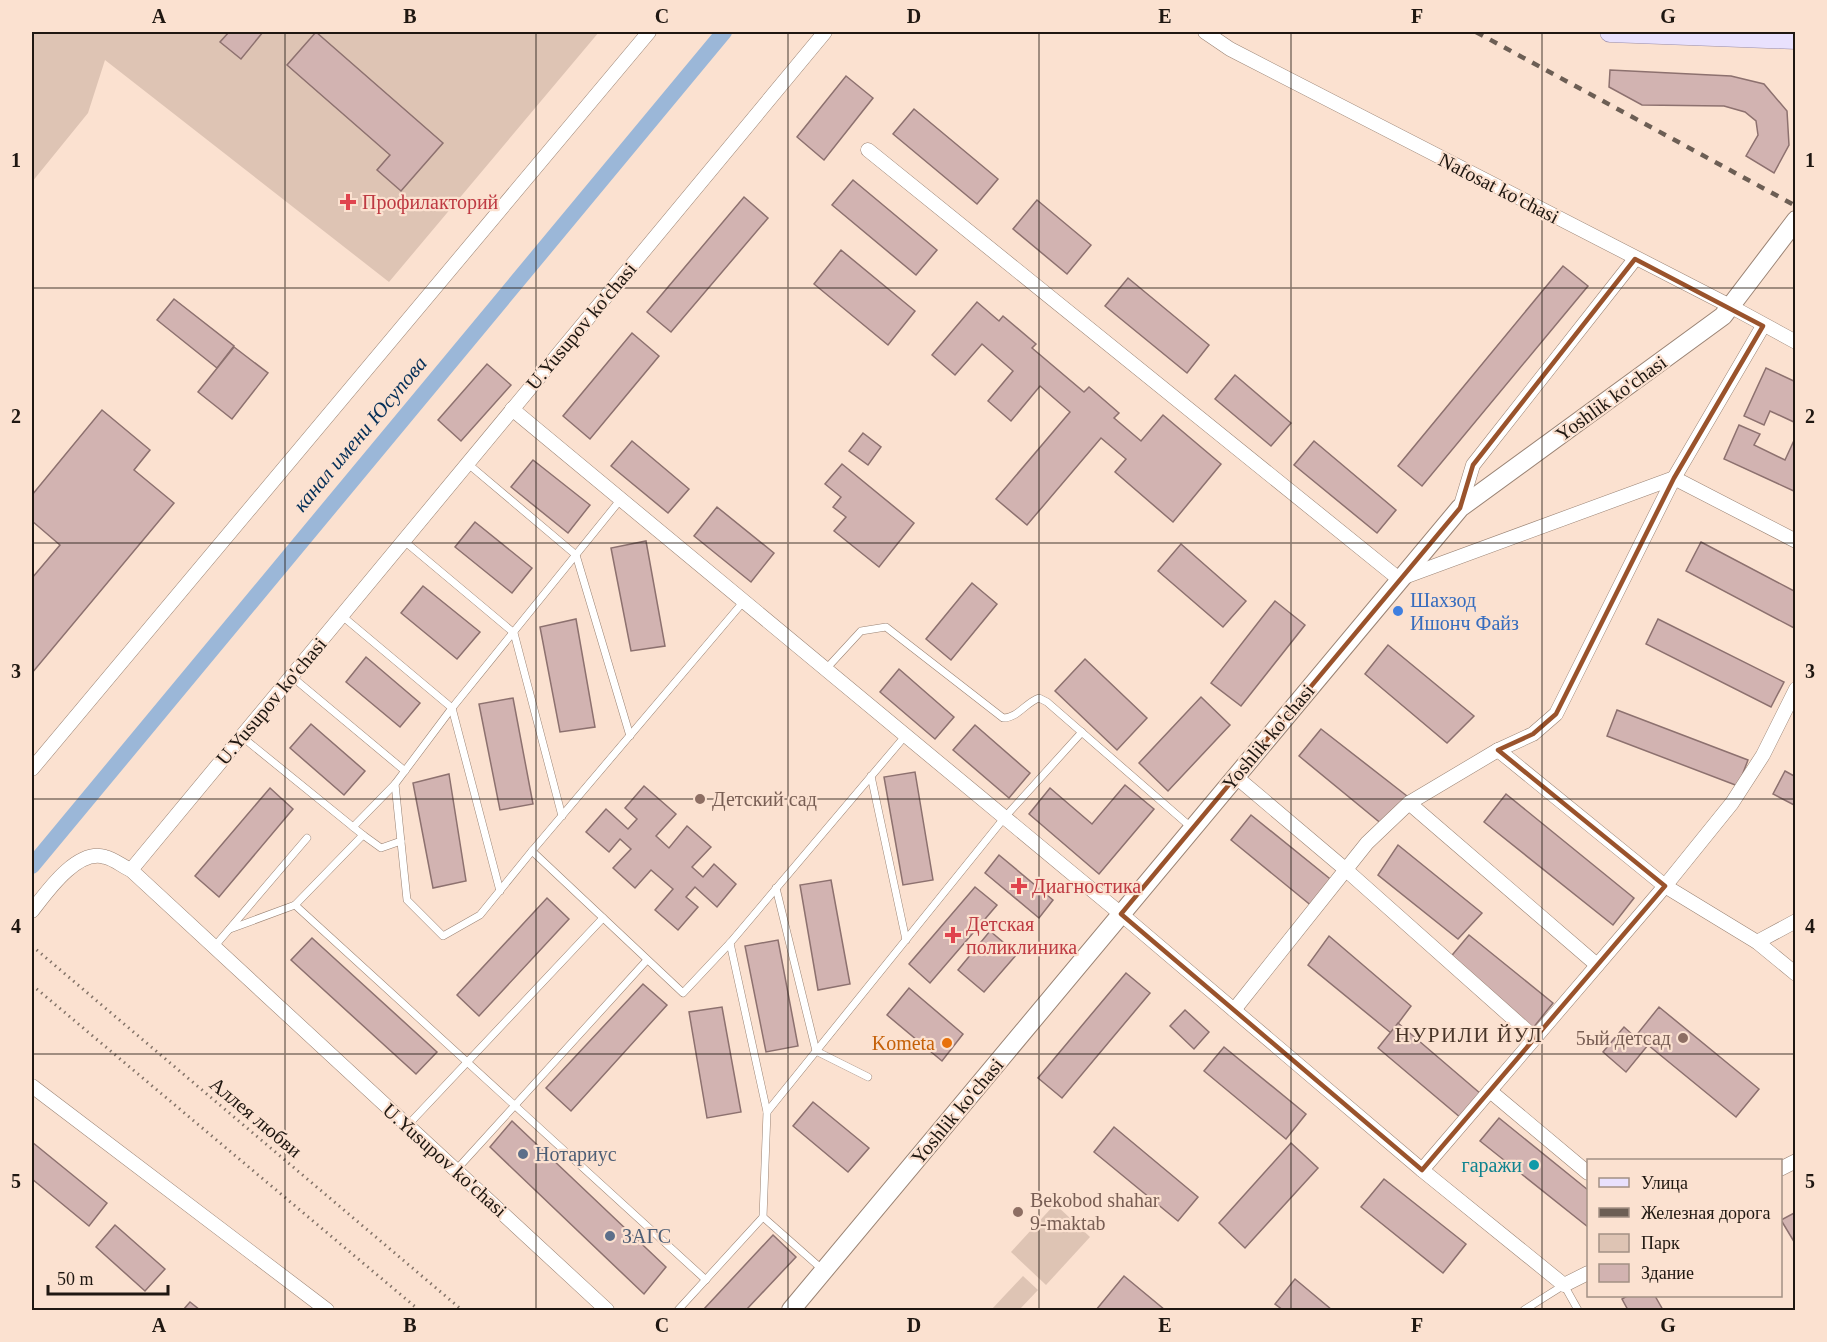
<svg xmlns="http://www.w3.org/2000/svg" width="1827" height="1342" viewBox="0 0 1827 1342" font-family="'Times New Roman',serif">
  <rect width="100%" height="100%" fill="#fbe1d0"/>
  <g fill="#dec4b4">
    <path d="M32,32H599L389,282L105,60L88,113L32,182Z"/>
    <path d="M1055,1204L1090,1237L1046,1285L1011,1252Z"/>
    <path d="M1023,1276L1038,1290L1019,1310H991Z"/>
  </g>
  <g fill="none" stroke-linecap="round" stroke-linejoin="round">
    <path stroke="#9bb7d8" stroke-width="16" d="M32,866L724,32"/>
  </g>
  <g fill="#d2b3b1" stroke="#8d716f" stroke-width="1.5">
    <path d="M229,32H263L241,59L220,42Z"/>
    <path d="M316,32L443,143L401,191L377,170L390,155L287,65Z"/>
    <path d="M1610,70L1731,76L1764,84L1787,111L1789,145L1774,173L1746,156L1758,135L1756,121L1745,112L1724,106L1642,105L1609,87Z"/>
    <path d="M846,76L873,98L824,160L797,137Z"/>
    <path d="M914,109L998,179L977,204L893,134Z"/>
    <path d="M853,180L937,250L916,275L832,205Z"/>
    <path d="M744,197L768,218L671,332L647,312Z"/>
    <path d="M1037,200L1091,245L1067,274L1013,229Z"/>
    <path d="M841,250L915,311L888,345L814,284Z"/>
    <path d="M1563,266L1588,286L1422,486L1398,466Z"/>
    <path d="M1128,278L1209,345L1187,373L1105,306Z"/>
    <path d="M174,299L234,346L217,368L157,320Z"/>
    <path d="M977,302L999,321L1003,316L1036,344L1032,348L1084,392L1089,387L1119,413L1114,418L1141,441L1163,415L1221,464L1173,522L1115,472L1126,459L1101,438L1027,525L996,499L1070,412L1040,386L1011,421L988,401L1013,371L982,344L955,375L932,355Z"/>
    <path d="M632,333L659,356L590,439L563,416Z"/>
    <path d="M234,347L268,373L232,419L198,392Z"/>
    <path d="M487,364L511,385L461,441L438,420Z"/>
    <path d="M1766,368L1796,382V423L1770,411L1764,425L1744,416Z"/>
    <path d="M1235,375L1291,423L1271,446L1215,399Z"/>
    <path d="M102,410L150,450L134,470L174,503L32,673V578L60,545L32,521V495Z"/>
    <path d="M1739,425L1760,434L1754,445L1785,460L1796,436V492L1724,459Z"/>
    <path d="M863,433L881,447L868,465L849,451Z"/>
    <path d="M632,441L689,489L668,513L611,466Z"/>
    <path d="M1314,441L1396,510L1377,533L1294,465Z"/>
    <path d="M533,460L590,505L568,533L511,487Z"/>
    <path d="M842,464L914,523L879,567L834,531L846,517L833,507L841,497L825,484Z"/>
    <path d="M717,507L774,553L751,582L694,536Z"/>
    <path d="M475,522L532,568L512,593L455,547Z"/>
    <path d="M646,541L665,646L631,651L611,548Z"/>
    <path d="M1701,542L1796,592V629L1686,571Z"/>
    <path d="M1181,544L1246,601L1223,627L1158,571Z"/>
    <path d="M972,583L997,604L951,660L926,639Z"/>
    <path d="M423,586L480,632L457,659L401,613Z"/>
    <path d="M1275,601L1305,625L1241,706L1211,683Z"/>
    <path d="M576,619L595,727L560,732L540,627Z"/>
    <path d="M1658,619L1784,682L1771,707L1646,644Z"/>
    <path d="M1388,645L1474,716L1447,743L1365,674Z"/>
    <path d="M366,657L420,703L400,727L346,682Z"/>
    <path d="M1085,659L1147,718L1117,750L1055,691Z"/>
    <path d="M899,669L954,717L935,739L880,692Z"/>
    <path d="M1201,697L1230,725L1168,791L1139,763Z"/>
    <path d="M513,698L533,804L500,810L479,704Z"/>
    <path d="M1617,710L1748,760L1738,786L1607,736Z"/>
    <path d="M311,724L365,771L344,795L290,748Z"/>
    <path d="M975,725L1030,773L1009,798L953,750Z"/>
    <path d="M1321,729L1407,796L1383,825L1299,756Z"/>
    <path d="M1785,771L1796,777V806L1773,794Z"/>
    <path d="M915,772L933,880L903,885L884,777Z"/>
    <path d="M449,774L466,881L433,888L413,783Z"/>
    <path d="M1125,785L1154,809L1099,874L1029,814L1050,788L1092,824Z"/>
    <path d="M644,786L676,814L656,836L669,848L687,826L711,847L692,867L703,877L714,864L736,884L717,907L695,887L686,897L698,907L678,930L655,910L673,889L651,870L635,888L613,868L631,849L620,839L609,852L586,832L606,809L628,829L637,819L625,808Z"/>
    <path d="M270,788L293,809L219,897L195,876Z"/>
    <path d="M1506,794L1634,898L1613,925L1484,822Z"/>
    <path d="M1251,815L1334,882L1313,907L1231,840Z"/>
    <path d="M1398,845L1482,913L1458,939L1378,875Z"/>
    <path d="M999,855L1053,900L1039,918L985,873Z"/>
    <path d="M831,880L850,984L818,990L800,885Z"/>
    <path d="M975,887L997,905L930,983L909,964Z"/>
    <path d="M547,898L569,919L479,1016L457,995Z"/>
    <path d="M990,931L1017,954L984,992L958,970Z"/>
    <path d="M1469,935L1553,1003L1533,1028L1448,960Z"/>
    <path d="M1329,936L1411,1006L1391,1033L1308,965Z"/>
    <path d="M312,938L437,1052L416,1074L291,960Z"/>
    <path d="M778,940L798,1046L766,1052L745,946Z"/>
    <path d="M1126,973L1150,993L1062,1098L1038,1078Z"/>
    <path d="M643,984L667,1005L571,1111L546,1088Z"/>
    <path d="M909,988L963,1034L942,1061L887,1015Z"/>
    <path d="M722,1007L741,1112L707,1118L689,1012Z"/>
    <path d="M1659,1007L1759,1089L1736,1117L1648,1045L1626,1072L1603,1052L1624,1027L1635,1037Z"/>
    <path d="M1185,1010L1209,1032L1194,1049L1170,1026Z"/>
    <path d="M1398,1023L1481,1094L1461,1118L1378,1048Z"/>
    <path d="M1224,1047L1306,1114L1286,1139L1204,1071Z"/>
    <path d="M813,1102L869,1148L848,1172L793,1126Z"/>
    <path d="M1499,1118L1588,1190V1227L1480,1141Z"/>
    <path d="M512,1121L666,1267L644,1294L490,1147Z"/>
    <path d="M1114,1127L1198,1197L1178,1221L1094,1152Z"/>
    <path d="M32,1142L107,1203L89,1226L32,1179Z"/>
    <path d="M1291,1143L1318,1168L1245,1248L1219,1223Z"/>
    <path d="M1384,1179L1466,1244L1443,1273L1361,1207Z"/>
    <path d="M1796,1212V1245L1781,1220Z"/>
    <path d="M115,1225L165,1269L145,1291L96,1247Z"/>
    <path d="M773,1235L796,1257L746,1310H703Z"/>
    <path d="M1124,1276L1165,1310H1096Z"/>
    <path d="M1295,1279L1332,1310H1283L1275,1304Z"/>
    <path d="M1627,1296H1655L1663,1310H1628L1622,1299Z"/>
    <path d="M190,1302L200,1310H183Z"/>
  </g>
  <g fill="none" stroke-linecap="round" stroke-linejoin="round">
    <g stroke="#9a8374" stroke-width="8">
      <g id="lane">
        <path d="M467,463L576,555L630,736"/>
        <path d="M403,540L514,633L562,816"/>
        <path d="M341,615L452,708L500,891"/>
        <path d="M826,669L861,631L886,627L1003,718C1018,718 1025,703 1039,698L1047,702L1192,828"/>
        <path d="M291,676L405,771"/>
        <path d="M241,736L363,835L295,905L706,1280"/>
        <path d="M871,776L906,940"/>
        <path d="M353,827L395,784"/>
        <path d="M363,835L381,848L401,841"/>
        <path d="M532,851L480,915L443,936L407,900L395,784L452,708L621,499"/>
        <path d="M776,888L816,1051L868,1077"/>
        <path d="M230,929L295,905"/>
        <path d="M730,943L683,993L532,851L744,601"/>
        <path d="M214,947L307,838"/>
        <path d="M767,1112L730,943L906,735"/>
        <path d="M407,1126L603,918"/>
        <path d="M457,1169L647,960"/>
        <path d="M823,1270L763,1217L767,1112L1005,817L1082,732"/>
        <path d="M678,1310L763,1217"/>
        <path d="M1524,1310L1564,1285L1578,1310"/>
      </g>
    </g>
    <g stroke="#9a8374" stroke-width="15">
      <g id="street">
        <path d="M1205,32L1230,49L1728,305L1796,342"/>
        <path d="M868,150L1399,579L1674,478L1796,541"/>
        <path d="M512,409L1121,914L1422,1170L1564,1285L1588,1273"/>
        <path d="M1460,508L1473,465L1635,259"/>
        <path d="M1498,750L1665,886L1757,942L1796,974"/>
        <path d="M32,769L649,32"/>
        <path d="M1235,776L1345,869L1535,1038"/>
        <path d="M1409,803L1597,965"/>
        <path d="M32,911C46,893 77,848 105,857C114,859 122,866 131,870"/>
        <path d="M1757,942L1796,921"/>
        <path d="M1234,1010L1367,843L1409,803L1498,750L1533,734L1556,714L1674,478L1763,326"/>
        <path d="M32,1086L327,1310"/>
        <path d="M1490,1091L1588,1173"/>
        <path d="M1780,1169L1796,1161"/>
        <path d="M1422,1170L1665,886L1732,803L1763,755L1796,689"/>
        <path d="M607,1310L131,870L825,32"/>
      </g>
    </g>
    <g stroke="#9a8374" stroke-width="20">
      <path id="secondary" d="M791,1310L1460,508L1723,316L1796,220"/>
    </g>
    <g stroke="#998da9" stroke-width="21">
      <path id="primary" d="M1610,32L1796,39"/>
    </g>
    <g stroke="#837368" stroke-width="3" stroke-dasharray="1.5 4.5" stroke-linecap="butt">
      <path d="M32,946L462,1310"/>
      <path d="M32,985L419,1310"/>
    </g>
    <use href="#lane" stroke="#fff" stroke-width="7"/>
    <use href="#street" stroke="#fff" stroke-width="14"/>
    <use href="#secondary" stroke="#fff" stroke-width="18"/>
    <use href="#primary" stroke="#e9e1fd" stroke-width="20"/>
    <path stroke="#6c5e54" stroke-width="4.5" stroke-dasharray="8 8" stroke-linecap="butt" d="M1476,32L1796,206"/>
  </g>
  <path fill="none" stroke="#9a532c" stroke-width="4.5" stroke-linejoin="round" d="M1635,259L1763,326L1674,478L1556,714L1533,734L1498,750L1665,886L1422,1170L1121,914L1460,508L1473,465Z"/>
  <path fill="none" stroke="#1f1711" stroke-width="1.5" stroke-opacity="0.55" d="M285,32V1310M536,32V1310M788,32V1310M1039,32V1310M1291,32V1310M1542,32V1310M32,288H1796M32,543H1796M32,799H1796M32,1054H1796"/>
  <g fill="#e0444e" stroke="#fbe1d0" stroke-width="2">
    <path d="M345 193h6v6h6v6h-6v6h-6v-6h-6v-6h6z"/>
    <path d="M1016 877h6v6h6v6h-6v6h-6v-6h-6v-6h6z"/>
    <path d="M950 926h6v6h6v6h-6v6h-6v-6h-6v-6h6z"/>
  </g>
  <circle fill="#3f7fe0" stroke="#fbe1d0" stroke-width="2" cx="1398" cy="611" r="6"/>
  <g fill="#8d6e63" stroke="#fbe1d0" stroke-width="2">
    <circle cx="700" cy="799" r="6"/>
    <circle cx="1683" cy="1038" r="6"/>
    <circle cx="1018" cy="1212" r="6"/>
  </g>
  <circle fill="#e8710a" stroke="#fbe1d0" stroke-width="2" cx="947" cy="1043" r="6"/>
  <g fill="#5c6f8a" stroke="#fbe1d0" stroke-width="2">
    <circle cx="523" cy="1154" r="6"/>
    <circle cx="610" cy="1236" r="6"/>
  </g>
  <circle fill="#0f9aa8" stroke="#fbe1d0" stroke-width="2" cx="1534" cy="1165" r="6"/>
  <g text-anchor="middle" stroke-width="4.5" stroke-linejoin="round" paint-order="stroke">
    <g font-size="20" fill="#1f1711" stroke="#fbe1d0">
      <text transform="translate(1499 188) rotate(27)" y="7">Nafosat ko'chasi</text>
      <text transform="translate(581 326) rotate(-50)" y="7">U.Yusupov ko'chasi</text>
      <text transform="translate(1611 398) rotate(-36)" y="7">Yoshlik ko'chasi</text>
      <text transform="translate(271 701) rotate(-50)" y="7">U.Yusupov ko'chasi</text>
      <text transform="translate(1268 737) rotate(-50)" y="7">Yoshlik ko'chasi</text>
      <text transform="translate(957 1111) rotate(-50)" y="7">Yoshlik ko'chasi</text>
      <text transform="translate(256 1117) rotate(40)" y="7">Аллея любви</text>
      <text transform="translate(445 1160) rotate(42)" y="7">U.Yusupov ko'chasi</text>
    </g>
    <g font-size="20" fill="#be3a42" stroke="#fbe1d0" text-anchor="start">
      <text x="362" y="209">Профилакторий</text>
      <text x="1032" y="893">Диагностика</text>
      <text x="966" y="931">Детская<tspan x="966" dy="23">поликлиника</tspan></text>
    </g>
    <g font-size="20" fill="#366cbe" stroke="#fbe1d0" text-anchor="start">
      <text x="1410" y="607">Шахзод<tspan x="1410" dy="23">Ишонч Файз</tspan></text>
    </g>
    <g font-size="20" fill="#785e54" stroke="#fbe1d0" text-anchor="start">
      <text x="712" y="806">Детский сад</text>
      <text x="1671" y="1045" text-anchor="end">5ый детсад</text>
      <text x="1030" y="1207">Bekobod shahar<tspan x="1030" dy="23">9-maktab</tspan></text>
    </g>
    <g font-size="20" fill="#c56008" stroke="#fbe1d0" text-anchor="end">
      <text x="935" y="1050">Kometa</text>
    </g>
    <g font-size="20" fill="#4e5e75" stroke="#fbe1d0" text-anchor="start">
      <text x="535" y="1161">Нотариус</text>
      <text x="622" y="1243">ЗАГС</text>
    </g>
    <g font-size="20" fill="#0d838f" stroke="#fbe1d0" text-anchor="end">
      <text x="1522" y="1172">гаражи</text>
    </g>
    <g font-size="21" font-style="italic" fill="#042f58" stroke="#fbe1d0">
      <text transform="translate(360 434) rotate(-50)" y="7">канал имени Юсупова</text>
    </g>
    <g font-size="21" letter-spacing="1.5" fill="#493528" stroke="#fbe1d0">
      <text x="1469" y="1042">НУРИЛИ ЙУЛ</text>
    </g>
  </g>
  <rect width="1827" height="1342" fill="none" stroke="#fbe1d0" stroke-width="66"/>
  <rect x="1587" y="1159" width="195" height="138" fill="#fbe1d0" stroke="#a39084" stroke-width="1.5"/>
  <rect x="1599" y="1178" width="30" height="9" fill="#e9e1fd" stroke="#a39084" stroke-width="1.5"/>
  <text x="1641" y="1189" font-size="18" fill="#1f1711">Улица</text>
  <rect x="1599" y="1208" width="30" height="9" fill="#6c5e54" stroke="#a39084" stroke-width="1.5"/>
  <text x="1641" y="1219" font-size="18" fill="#1f1711">Железная дорога</text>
  <rect x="1599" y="1234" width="30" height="18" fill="#dec4b4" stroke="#a39084" stroke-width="1.5"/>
  <text x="1641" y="1249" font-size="18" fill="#1f1711">Парк</text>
  <rect x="1599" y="1264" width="30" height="18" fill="#d2b3b1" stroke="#a39084" stroke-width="1.5"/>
  <text x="1641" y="1279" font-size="18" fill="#1f1711">Здание</text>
  <path d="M48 1285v9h120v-9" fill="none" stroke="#1f1711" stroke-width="3"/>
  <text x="57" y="1285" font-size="18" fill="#1f1711" stroke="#fbe1d0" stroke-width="4.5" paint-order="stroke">50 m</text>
  <rect x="33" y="33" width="1761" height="1276" fill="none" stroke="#1f1711" stroke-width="2"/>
  <g font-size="20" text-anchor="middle" font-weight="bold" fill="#1f1711">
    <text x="159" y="23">A</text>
    <text x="410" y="23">B</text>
    <text x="662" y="23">C</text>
    <text x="914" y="23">D</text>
    <text x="1165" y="23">E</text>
    <text x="1417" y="23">F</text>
    <text x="1668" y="23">G</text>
    <text x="16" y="167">1</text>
    <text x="1810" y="167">1</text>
    <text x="16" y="423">2</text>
    <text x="1810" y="423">2</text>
    <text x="16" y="678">3</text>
    <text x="1810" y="678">3</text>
    <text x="16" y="933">4</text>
    <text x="1810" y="933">4</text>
    <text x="16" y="1188">5</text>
    <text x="1810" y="1188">5</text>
    <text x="159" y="1332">A</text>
    <text x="410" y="1332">B</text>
    <text x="662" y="1332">C</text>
    <text x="914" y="1332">D</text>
    <text x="1165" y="1332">E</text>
    <text x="1417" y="1332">F</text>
    <text x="1668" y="1332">G</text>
  </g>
</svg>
